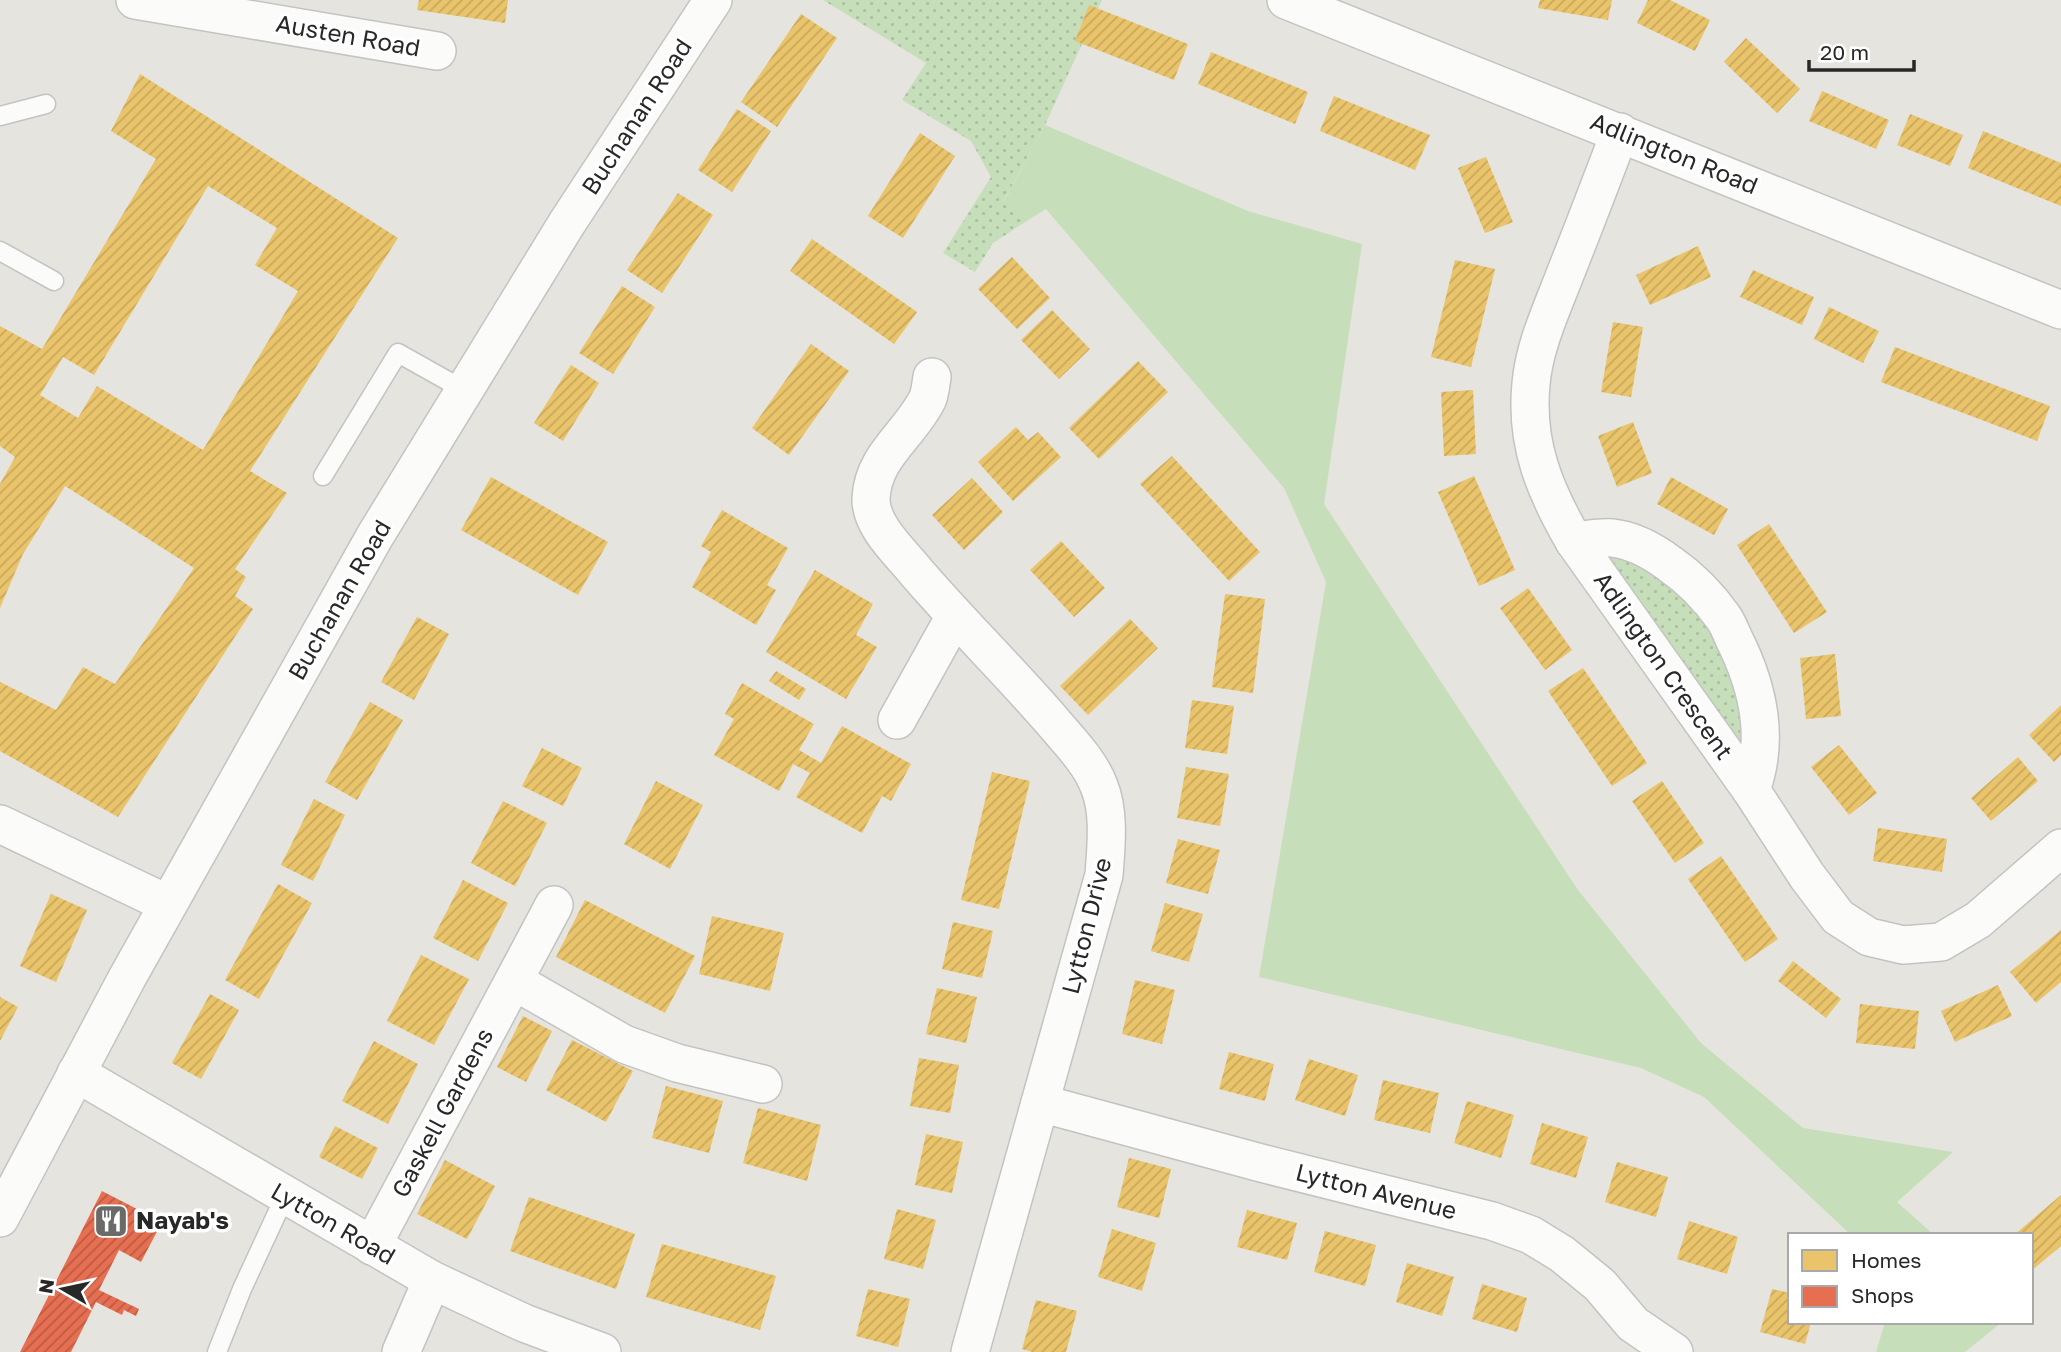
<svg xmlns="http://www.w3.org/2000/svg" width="2061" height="1352" viewBox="0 0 2061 1352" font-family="'Golos Text',sans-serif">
  <defs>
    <pattern id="grass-dots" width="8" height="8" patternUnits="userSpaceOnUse" patternTransform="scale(1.75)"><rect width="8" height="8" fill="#c6dfba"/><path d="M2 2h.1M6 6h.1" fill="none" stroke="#aabfa0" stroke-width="1.8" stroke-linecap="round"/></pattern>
    <pattern id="homes-hatch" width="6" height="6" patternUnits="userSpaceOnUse" patternTransform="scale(1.75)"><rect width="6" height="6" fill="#e9c46a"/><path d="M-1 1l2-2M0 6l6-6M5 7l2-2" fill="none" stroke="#c8a85c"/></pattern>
    <pattern id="shops-hatch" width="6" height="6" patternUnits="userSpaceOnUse" patternTransform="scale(1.75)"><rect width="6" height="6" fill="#e76f51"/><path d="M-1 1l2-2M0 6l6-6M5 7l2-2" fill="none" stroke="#bb5b43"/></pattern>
  </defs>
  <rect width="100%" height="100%" fill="#e6e4de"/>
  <g fill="url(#grass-dots)">
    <path d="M823,0H1102L1045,125L1003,202L1030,219L993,243L975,272L943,253L991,177L971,141L902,100L926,63Z"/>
    <path d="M1615,546L1692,597L1734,654L1747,705L1742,754L1605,555Z"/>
  </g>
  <g fill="#c6dfba">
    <path d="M1045,125L1248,211L1362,244L1324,504L1578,890L1701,1043L1803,1128L1953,1152L1897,1202L1934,1235H1851L1704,1097L1641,1068L1259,977L1326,582L1284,488L1046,209L1030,219L1003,203Z"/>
    <path d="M1885,1322H2002L1965,1352H1876Z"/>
  </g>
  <g fill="url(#homes-hatch)" fill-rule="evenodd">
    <path d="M419,0H508L505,23L417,10Z"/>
    <path d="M1540,0H1612L1608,20L1538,8Z"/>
    <path d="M1648,0H1670L1710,20L1695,51L1637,23Z"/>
    <path d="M1089,5L1188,44L1174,80L1075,41Z"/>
    <path d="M801,14L837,38L777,127L741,102Z"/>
    <path d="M1746,38L1800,89L1777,113L1724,62Z"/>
    <path d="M1211,52L1308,92L1295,124L1198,84Z"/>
    <path d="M140,74L398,238L250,471L287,493L235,569L246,577L235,596L253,609L118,817L0,751V682L56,710L83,667L115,684L194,568L65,486L23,554L0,608V484L15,457L0,446V326L42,349L156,159L111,131ZM208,186L277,228L255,265L298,291L203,450L97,386L78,418L40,395L63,357L94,375Z"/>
    <path d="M1822,91L1889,120L1876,149L1809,121Z"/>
    <path d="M1334,96L1430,135L1415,170L1320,131Z"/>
    <path d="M737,109L771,131L732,192L698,170Z"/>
    <path d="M1910,114L1963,135L1950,166L1897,145Z"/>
    <path d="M1983,131L2061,163V206L1968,168Z"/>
    <path d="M920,133L955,156L903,238L868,216Z"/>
    <path d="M1486,157L1513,222L1485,233L1458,168Z"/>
    <path d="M678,193L713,215L662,293L627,270Z"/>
    <path d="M812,239L917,312L894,344L790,271Z"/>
    <path d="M1698,246L1711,277L1650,305L1636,275Z"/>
    <path d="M1012,257L1050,298L1017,329L978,289Z"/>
    <path d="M1455,260L1495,269L1471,367L1431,357Z"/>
    <path d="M1753,270L1814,297L1802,325L1740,297Z"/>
    <path d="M622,286L655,307L613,374L579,353Z"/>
    <path d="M1829,307L1879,331L1863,363L1814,339Z"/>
    <path d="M1052,310L1090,349L1059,379L1021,340Z"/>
    <path d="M1613,322L1643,327L1631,397L1601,392Z"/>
    <path d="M811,344L849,371L789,455L752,428Z"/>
    <path d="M1895,347L2050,406L2037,441L1881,382Z"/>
    <path d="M1138,361L1168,392L1099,459L1069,428Z"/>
    <path d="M571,365L599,383L563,441L534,423Z"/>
    <path d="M1473,390L1476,454L1444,456L1441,392Z"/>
    <path d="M1633,422L1652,473L1617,487L1598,436Z"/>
    <path d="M1016,427L1028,440L1038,432L1061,457L1013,501L978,462Z"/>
    <path d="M1172,456L1260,552L1229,581L1140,484Z"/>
    <path d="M1474,476L1515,570L1479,586L1438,492Z"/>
    <path d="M491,477L608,542L578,595L461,530Z"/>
    <path d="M1671,477L1728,509L1714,535L1657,504Z"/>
    <path d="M972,478L1003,512L964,550L932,515Z"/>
    <path d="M722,510L788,548L767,585L776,590L756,625L692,587L711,552L701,546Z"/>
    <path d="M1769,524L1827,612L1794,633L1737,545Z"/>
    <path d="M1061,541L1105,588L1074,617L1030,570Z"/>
    <path d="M815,570L873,604L856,635L877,647L846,699L766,652Z"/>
    <path d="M1528,588L1572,650L1545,670L1500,608Z"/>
    <path d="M1225,594L1265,599L1253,693L1212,687Z"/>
    <path d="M417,617L449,634L414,700L381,682Z"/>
    <path d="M1130,619L1158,648L1088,715L1060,686Z"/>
    <path d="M1835,654L1841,716L1806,719L1800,658Z"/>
    <path d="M1583,668L1647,763L1612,786L1548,691Z"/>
    <path d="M776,671L806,689L799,700L769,681Z"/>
    <path d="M742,683L814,724L799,750L821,763L842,726L911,764L891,801L882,796L862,833L796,797L810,773L793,764L779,791L714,755L734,719L725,714Z"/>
    <path d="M1192,700L1234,706L1227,754L1185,748Z"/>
    <path d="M370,702L403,720L357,800L325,782Z"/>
    <path d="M2061,705V755L2054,762L2029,735Z"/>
    <path d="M1839,745L1877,793L1849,815L1811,767Z"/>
    <path d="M542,748L582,768L563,806L522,786Z"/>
    <path d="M2018,757L2038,781L1991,821L1971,798Z"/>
    <path d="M1186,767L1229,774L1220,826L1177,818Z"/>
    <path d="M992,772L1030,781L999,909L961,900Z"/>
    <path d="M656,781L703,805L670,869L624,844Z"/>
    <path d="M1662,781L1704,843L1675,863L1632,801Z"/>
    <path d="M314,799L345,815L313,881L281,865Z"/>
    <path d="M503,801L547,823L515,886L471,863Z"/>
    <path d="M1878,828L1947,839L1942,872L1873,861Z"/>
    <path d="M1178,839L1220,850L1208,894L1166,883Z"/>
    <path d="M1721,856L1778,939L1745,962L1688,879Z"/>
    <path d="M463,880L508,903L478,961L433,938Z"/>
    <path d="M278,884L312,903L259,999L225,980Z"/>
    <path d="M51,894L87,910L56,982L20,966Z"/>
    <path d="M585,900L695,956L665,1013L556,957Z"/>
    <path d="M1165,903L1203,914L1189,962L1151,951Z"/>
    <path d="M712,916L784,933L770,991L699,974Z"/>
    <path d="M953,922L993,931L982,978L942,969Z"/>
    <path d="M2061,930V982L2036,1003L2010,972Z"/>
    <path d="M421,955L469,979L434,1045L387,1021Z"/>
    <path d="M1793,961L1841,999L1826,1018L1778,981Z"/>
    <path d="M1135,980L1175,990L1162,1044L1122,1034Z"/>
    <path d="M1998,985L2012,1016L1955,1042L1941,1011Z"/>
    <path d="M937,988L977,997L966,1043L926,1034Z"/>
    <path d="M210,994L239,1010L201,1079L172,1063Z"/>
    <path d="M0,997L18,1007L0,1041Z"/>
    <path d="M1860,1004L1919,1011L1915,1049L1856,1043Z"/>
    <path d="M523,1016L552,1031L526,1082L497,1067Z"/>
    <path d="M572,1040L633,1071L606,1122L546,1090Z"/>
    <path d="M374,1041L418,1064L388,1124L342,1101Z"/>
    <path d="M1229,1052L1274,1064L1265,1101L1219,1089Z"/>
    <path d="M919,1058L959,1065L950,1113L910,1106Z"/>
    <path d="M1309,1059L1358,1075L1345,1116L1295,1100Z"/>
    <path d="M1383,1080L1439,1093L1430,1133L1374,1120Z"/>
    <path d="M666,1086L723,1101L709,1153L652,1138Z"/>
    <path d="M1467,1101L1514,1115L1501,1158L1454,1143Z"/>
    <path d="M758,1108L821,1125L807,1181L743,1163Z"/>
    <path d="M1542,1123L1588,1137L1576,1178L1530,1164Z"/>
    <path d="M335,1126L378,1148L362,1179L319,1157Z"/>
    <path d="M926,1134L963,1142L952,1193L915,1185Z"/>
    <path d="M1129,1158L1171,1169L1159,1218L1117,1207Z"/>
    <path d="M445,1160L495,1186L467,1239L417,1214Z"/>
    <path d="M1617,1162L1668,1177L1656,1217L1605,1202Z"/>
    <path d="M2061,1195V1246L2031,1271V1235H2014Z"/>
    <path d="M529,1197L635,1234L616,1289L510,1251Z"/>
    <path d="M897,1209L936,1220L923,1269L884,1259Z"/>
    <path d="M1247,1210L1297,1223L1287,1260L1237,1247Z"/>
    <path d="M1689,1221L1738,1237L1727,1274L1677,1259Z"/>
    <path d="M1112,1229L1156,1243L1142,1291L1098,1277Z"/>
    <path d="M1325,1231L1376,1245L1365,1286L1314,1272Z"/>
    <path d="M662,1244L776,1276L760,1330L646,1297Z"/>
    <path d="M1407,1263L1454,1277L1442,1316L1396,1302Z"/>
    <path d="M1482,1284L1527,1298L1517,1332L1472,1319Z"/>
    <path d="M868,1289L910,1299L898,1347L856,1336Z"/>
    <path d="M1772,1289L1790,1293V1322H1811L1805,1344L1760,1332Z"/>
    <path d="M1036,1300L1077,1311L1066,1352H1032L1022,1349Z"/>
  </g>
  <path fill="url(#shops-hatch)" d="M102,1191L162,1222L141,1262L119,1250L99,1290L139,1309L136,1316L124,1310L122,1315L96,1302L71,1352H20Z"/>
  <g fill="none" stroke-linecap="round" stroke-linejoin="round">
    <g stroke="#c4c3c3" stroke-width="21">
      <g id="service">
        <path d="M0,116L46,104"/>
        <path d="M0,251L54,281"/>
        <path d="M323,476L398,353L464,390"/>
        <path d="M217,1352L242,1289L285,1196"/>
      </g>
    </g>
    <g stroke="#c4c3c3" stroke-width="40">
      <g id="minor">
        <path d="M135,0L437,51"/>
        <path d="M1286,0L2061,310"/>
        <path d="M1620,132C1602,180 1583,229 1564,277C1551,311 1534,347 1531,384C1525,444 1545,491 1574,541L1751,790L1807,876L1838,917L1869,937L1903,945L1941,942L1978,920L2061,848"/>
        <path d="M932,377C931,384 930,392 928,398C911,434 873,455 871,498C870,526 901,553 917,573C961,624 1009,671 1053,722C1069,741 1090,762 1099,786C1110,812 1106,848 1104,875L970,1352"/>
        <path d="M1574,541C1586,540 1600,537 1612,538C1632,540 1654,552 1670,564C1690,578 1708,596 1723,617C1729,625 1732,636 1737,645C1759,691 1769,741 1751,790"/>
        <path d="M897,720L955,616"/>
        <path d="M0,824L168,904"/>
        <path d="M514,981L624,1044L677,1063L763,1084"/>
        <path d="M76,1073L432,1280L524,1323L602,1352"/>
        <path d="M1040,1103L1261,1163L1492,1221L1531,1235L1562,1254L1600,1285L1633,1324L1674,1352"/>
        <path d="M0,1218L127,978L375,536L567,223L713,0"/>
        <path d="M372,1246L554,905"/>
        <path d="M401,1352L432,1280"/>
      </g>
    </g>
    <use href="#service" stroke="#fbfbfa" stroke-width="18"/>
    <use href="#minor" stroke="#fbfbfa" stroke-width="37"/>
  </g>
  <defs>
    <g id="restaurant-square" transform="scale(1.75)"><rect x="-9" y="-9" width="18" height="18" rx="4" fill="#6a6a68" stroke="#fff"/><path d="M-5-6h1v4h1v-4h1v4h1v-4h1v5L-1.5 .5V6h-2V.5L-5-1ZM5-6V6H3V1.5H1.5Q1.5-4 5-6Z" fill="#fff"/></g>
  </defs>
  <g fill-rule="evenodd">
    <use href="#restaurant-square" x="111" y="1221"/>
  </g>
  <g text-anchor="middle" stroke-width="7" stroke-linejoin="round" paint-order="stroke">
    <g font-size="24" fill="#282828" stroke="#fff">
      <text transform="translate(348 36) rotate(10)" y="8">Austen Road</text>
      <text transform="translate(637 117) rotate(-57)" y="8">Buchanan Road</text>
      <text transform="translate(1674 154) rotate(22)" y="8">Adlington Road</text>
      <text transform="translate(340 600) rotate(-60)" y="8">Buchanan Road</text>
      <text transform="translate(1663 666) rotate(55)" y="8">Adlington Crescent</text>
      <text transform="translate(1087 926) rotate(-76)" y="8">Lytton Drive</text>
      <text transform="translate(443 1113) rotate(-62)" y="8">Gaskell Gardens</text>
      <text transform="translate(1376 1192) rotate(14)" y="8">Lytton Avenue</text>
      <text transform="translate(333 1224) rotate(30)" y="8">Lytton Road</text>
    </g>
    <g font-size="24" font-weight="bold" fill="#282828" stroke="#fff" text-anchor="start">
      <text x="136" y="1229">Nayab's</text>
    </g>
  </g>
  <rect x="1788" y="1233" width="245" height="91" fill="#ffffff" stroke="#a9a9a9" stroke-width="2"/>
  <rect x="1802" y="1250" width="35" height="21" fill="#e9c46a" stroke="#a9a9a9" stroke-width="2"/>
  <text x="1851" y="1268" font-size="21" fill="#282828">Homes</text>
  <rect x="1802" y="1286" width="35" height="21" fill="#e76f51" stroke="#a9a9a9" stroke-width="2"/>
  <text x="1851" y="1303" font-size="21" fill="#282828">Shops</text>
  <g transform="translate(63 1289) rotate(279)" stroke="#ffffff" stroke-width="5" paint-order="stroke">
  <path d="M0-5L12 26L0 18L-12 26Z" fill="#282828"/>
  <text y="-10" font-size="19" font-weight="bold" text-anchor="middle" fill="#282828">N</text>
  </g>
  <path d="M1809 60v10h105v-10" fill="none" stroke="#282828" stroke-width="3.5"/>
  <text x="1820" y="60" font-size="21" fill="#282828" stroke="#ffffff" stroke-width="5" paint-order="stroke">20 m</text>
</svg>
